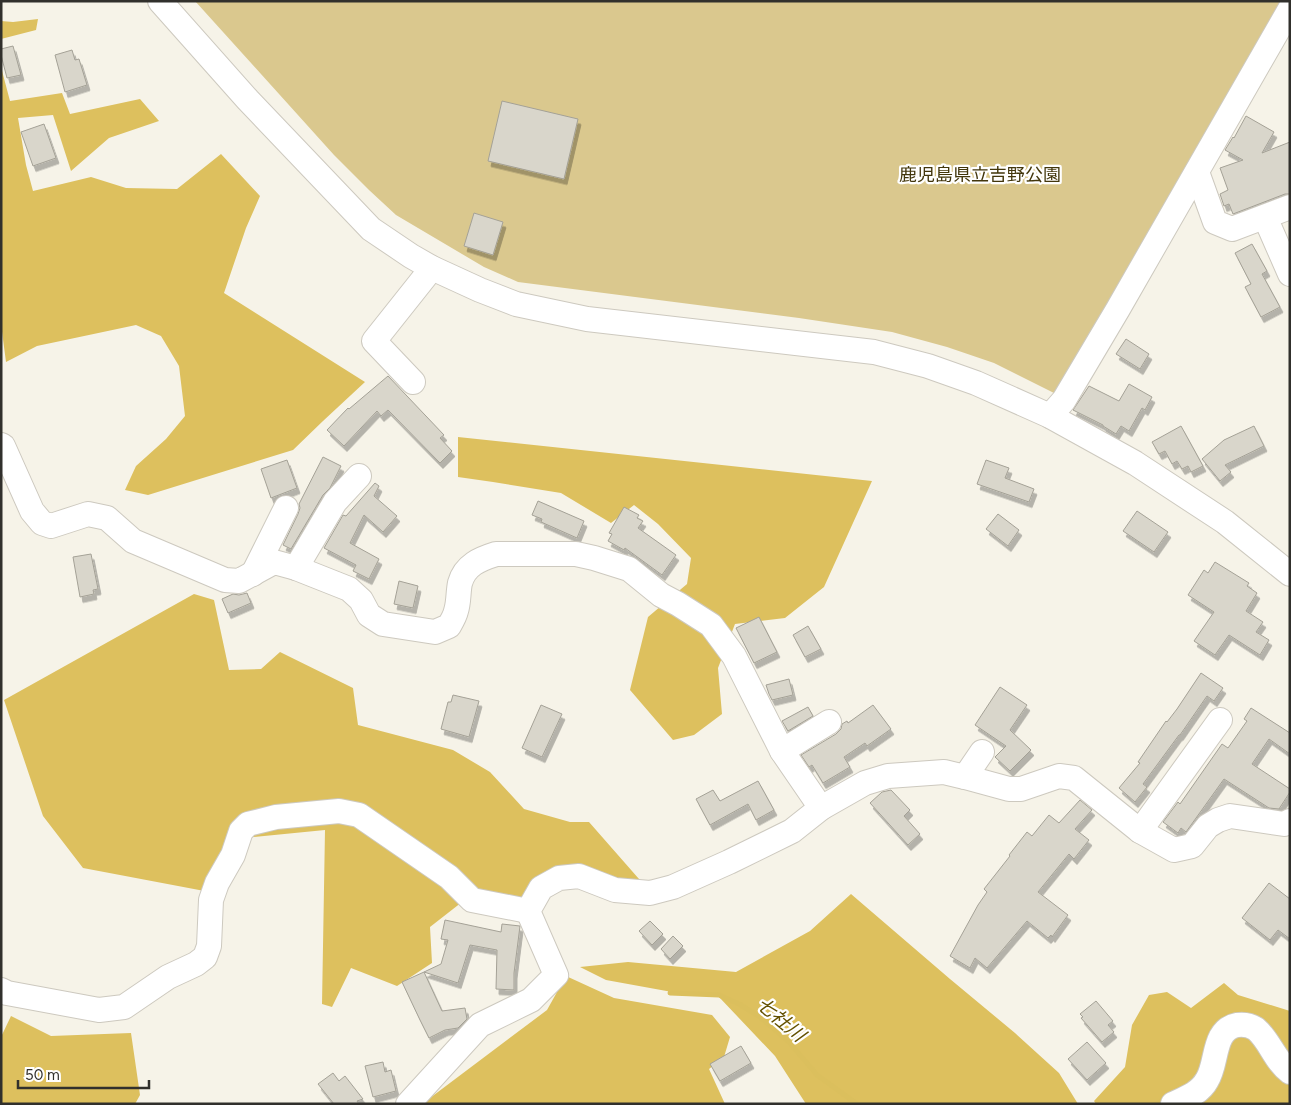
<svg xmlns="http://www.w3.org/2000/svg" width="1291" height="1105" viewBox="0 0 1291 1105" font-family="Figtree,'Noto Sans JP',sans-serif">
  <defs>
    <filter id="shadow"><feDropShadow dx="3" dy="5.5" stdDeviation="0" flood-color="#0004"/></filter>
  </defs>
  <rect width="100%" height="100%" fill="#f6f3e8"/>
  <path fill="#dac88e" d="M195,1H1283L1060,396L994,363L947,347L892,332L799,318L518,282L484,267L396,215L369,190L334,155Z"/>
  <g fill="#ddc05e">
    <path d="M38,19L36,30L1,39V21L13,22Z"/>
    <path d="M1,67L10,101L62,93L70,114L140,99L159,121L109,138L71,171L53,115L18,118L26,165L33,191L91,177L126,188L177,189L221,154L260,196L246,228L224,293L365,382L323,421L293,450L148,495L125,490L136,466L166,439L185,416L179,366L161,336L136,325L37,346L6,362L1,324Z"/>
    <path d="M458,437L872,481L824,587L785,618L735,624L718,668L722,714L694,735L673,740L630,690L648,617L687,584L691,558L658,524L634,505L611,523L561,493L493,482L458,477Z"/>
    <path d="M194,594L214,600L229,670L261,669L280,652L353,688L358,725L453,750L490,772L524,809L570,822H589L639,879L633,885L589,872L523,901L471,895L430,927L432,963L397,986L351,968L332,1007L322,1004L325,830L243,838L215,893L83,868L43,816L4,700Z"/>
    <path d="M851,894L950,979L1015,1033L1059,1073L1078,1104H806L775,1056L719,997L672,992L606,980L580,967L628,962L736,972L810,931Z"/>
    <path d="M566,976L614,998L712,1015L730,1037L724,1057L709,1069L725,1104H422L547,1010Z"/>
    <path d="M1224,983L1238,995L1290,1011V1104H1096L1094,1101L1125,1067L1132,1025L1149,995L1167,992L1191,1008Z"/>
    <path d="M11,1016L51,1036L131,1033L140,1095L135,1104H1V1037Z"/>
  </g>
  <g fill="none" stroke-linecap="round" stroke-linejoin="round">
    <g stroke="#dbbf5d" stroke-width="5">
      <path d="M670,993L719,995L739,1004L760,1017L789,1042L817,1075L857,1104"/>
      <path d="M1156,1104L1167,1098"/>
    </g>
  </g>
  <g fill="#d9d6cb" stroke="#a4a196" filter="url(#shadow)">
    <path d="M13,46L21,75L7,78L1,55V49Z"/>
    <path d="M72,50L75,60L79,59L87,85L65,92L55,55Z"/>
    <path d="M502,101L578,119L564,179L488,161Z"/>
    <path d="M1246,116L1274,132L1262,153L1290,142V194H1285L1233,214L1229,204L1224,206L1220,194L1228,190L1220,168L1243,160L1225,150L1233,137L1234,138Z"/>
    <path d="M44,124L56,158L33,166L21,132Z"/>
    <path d="M474,213L503,222L493,255L464,246Z"/>
    <path d="M1252,244L1267,271L1262,274L1280,307L1261,317L1245,287L1251,284L1235,253Z"/>
    <path d="M1126,339L1149,354L1140,369L1116,354Z"/>
    <path d="M388,376L444,435L440,438L452,451L440,463L388,410L381,416L377,411L344,446L327,430L348,408L349,409Z"/>
    <path d="M1129,384L1152,397L1145,410L1142,408L1129,431L1121,426L1116,434L1103,426V425L1073,410L1089,386L1119,401Z"/>
    <path d="M1181,426L1203,466L1191,472L1188,466L1182,469L1177,461L1172,464L1165,451L1159,454L1152,442Z"/>
    <path d="M1254,426L1264,446L1225,465L1231,472L1220,481L1202,459L1224,440Z"/>
    <path d="M323,457L341,466L330,488L323,495L291,549L283,545L298,514L300,508L299,504Z"/>
    <path d="M287,460L297,488L271,498L261,469Z"/>
    <path d="M986,460L1009,468L1005,478L1034,489L1029,502L977,484Z"/>
    <path d="M375,483L379,486L374,496L397,516L383,532L364,515L350,543L379,559L369,579L353,571L356,565L324,548L343,515L346,516Z"/>
    <path d="M538,501L584,521L577,538L541,522L542,519L532,515Z"/>
    <path d="M624,507L639,515L637,518L643,521L638,528L676,555L662,575L625,548L624,550L608,541L612,534L609,533Z"/>
    <path d="M1137,511L1168,532L1154,552L1123,531Z"/>
    <path d="M998,514L1019,530L1008,546L986,529Z"/>
    <path d="M91,554L98,589L93,590L94,594L80,597L73,557Z"/>
    <path d="M1215,562L1249,583L1247,586L1257,593L1246,611L1263,622L1256,632L1269,640L1260,655L1229,635L1215,655L1194,641L1214,612L1188,595L1204,570L1208,573Z"/>
    <path d="M399,581L418,586L413,608L394,604Z"/>
    <path d="M247,593L251,603L228,613L222,599L233,594L239,595Z"/>
    <path d="M759,617L777,652L754,663L736,628Z"/>
    <path d="M808,626L821,649L805,657L793,635Z"/>
    <path d="M1201,673L1223,688L1214,701L1207,696L1180,735H1179L1143,784L1147,787L1135,802L1119,788L1140,763L1138,762L1166,721L1167,722L1177,709Z"/>
    <path d="M789,679L793,695L772,700L769,694L766,685Z"/>
    <path d="M1000,687L1027,705L1010,730L1031,750L1010,771L995,757L1006,746L975,725Z"/>
    <path d="M453,695L479,701L469,737L441,729L448,702H451Z"/>
    <path d="M541,705L562,714L542,757L522,748Z"/>
    <path d="M873,705L891,729L867,746L865,743L844,757L850,767L823,783L812,765L809,767L801,755L836,734L841,729L842,724L847,721L848,723Z"/>
    <path d="M808,707L813,716L788,731L782,721Z"/>
    <path d="M1251,708L1290,733V754L1269,739L1252,764L1290,789V792L1279,809L1269,808L1224,779L1186,832L1181,828L1178,833L1163,822L1178,802L1180,804L1222,744L1228,748L1247,721L1244,719Z"/>
    <path d="M758,781L774,810L756,820L748,804L710,825L696,799L713,790L720,801Z"/>
    <path d="M891,790L910,810L904,816L920,834L908,845L870,803L882,792Z"/>
    <path d="M1080,800L1092,810L1075,829L1089,840L1074,859L1069,854L1038,892L1068,915L1052,937L1051,935L1048,938L1027,921L987,968L975,958L970,968L950,956L978,905L987,892L984,889L1010,856L1009,855L1027,832L1032,836L1049,815L1059,823Z"/>
    <path d="M1269,883L1290,899V939L1278,930L1270,940L1242,918Z"/>
    <path d="M445,920L501,932L502,924L520,926L514,973V990L496,989L497,950L470,945L458,983L424,972L441,964L448,940L441,939Z"/>
    <path d="M650,921L663,934L652,945L639,931Z"/>
    <path d="M673,936L683,946L670,959L661,949Z"/>
    <path d="M424,972L442,1011L465,1008L467,1019L458,1028L445,1030L429,1038L420,1020L402,982Z"/>
    <path d="M1096,1001L1113,1021L1108,1025L1114,1032L1102,1042L1081,1018L1083,1017L1080,1014Z"/>
    <path d="M1087,1042L1106,1063L1087,1080L1068,1059Z"/>
    <path d="M741,1046L751,1063L720,1081L710,1064Z"/>
    <path d="M383,1062L385,1072L391,1070L396,1091L373,1097L365,1066Z"/>
    <path d="M333,1073L339,1081L345,1076L363,1099L357,1101L359,1104H334L318,1084Z"/>
  </g>
  <g fill="none" stroke-linecap="round" stroke-linejoin="round">
    <g stroke="#cdc9bf" stroke-width="26">
      <g id="minor">
        <path d="M160,1L248,100L371,229L411,256L432,268L480,290L516,304L587,319L874,352L928,366L976,383L1050,416L1135,463L1225,522L1290,574"/>
        <path d="M1197,172L1215,222L1232,229L1290,207"/>
        <path d="M1265,217L1290,274"/>
        <path d="M413,382L374,341L432,268"/>
        <path d="M1050,416L1064,400L1118,309L1290,9"/>
        <path d="M1,445L3,446L32,511L42,523L51,526L88,514L107,518L133,541L225,580L239,581L274,562L296,568L349,589L361,600L369,615L383,624L435,632L449,626C452,621 455,616 456,611C459,602 458,592 460,583C465,565 480,559 496,554H576L594,558L629,569L661,595L678,604L711,625L734,656L782,751L821,808"/>
        <path d="M296,568L335,502L359,476"/>
        <path d="M253,574L286,508"/>
        <path d="M782,751L829,722"/>
        <path d="M965,777L982,752"/>
        <path d="M1140,831L1220,720"/>
        <path d="M1,990L7,993L99,1010L124,1007L168,977L196,964L205,957L209,946L211,900L217,883L233,855L241,831L248,824L276,817L339,811L359,815L449,877L472,900L528,911"/>
        <path d="M408,1104L480,1025L531,1000L556,975L528,911L541,888L559,878L579,876L615,890L650,893L673,887L729,862L792,831L821,808L865,783L888,776L944,772L965,777L1009,789H1021L1059,776L1074,778L1140,831L1174,850L1192,846L1208,826L1218,820L1230,816L1284,824L1290,821"/>
        <path d="M1173,1104C1186,1098 1200,1093 1207,1080C1218,1063 1212,1030 1237,1025C1244,1024 1250,1025 1256,1029C1270,1041 1275,1061 1290,1072"/>
      </g>
    </g>
    <use href="#minor" stroke="#fff" stroke-width="24"/>
  </g>
  <g text-anchor="middle" stroke-width="4.5" stroke-linejoin="round" paint-order="stroke">
    <g font-size="18" fill="#42360b" stroke="#fff">
      <text x="980" y="181">鹿児島県立吉野公園</text>
    </g>
    <g font-size="19" font-style="italic" fill="#645100" stroke="#fff">
      <text transform="translate(781 1019) rotate(40)" y="7">七社川</text>
    </g>
  </g>
  <rect width="1291" height="1105" fill="none" stroke="#31302c" stroke-width="5"/>
  <path d="M18 1080v8h131v-8" fill="none" stroke="#31302c" stroke-width="2.5"/>
  <text x="25" y="1080" font-size="15" fill="#31302c" stroke="#ffffff" stroke-width="4" paint-order="stroke">50 m</text>
</svg>
